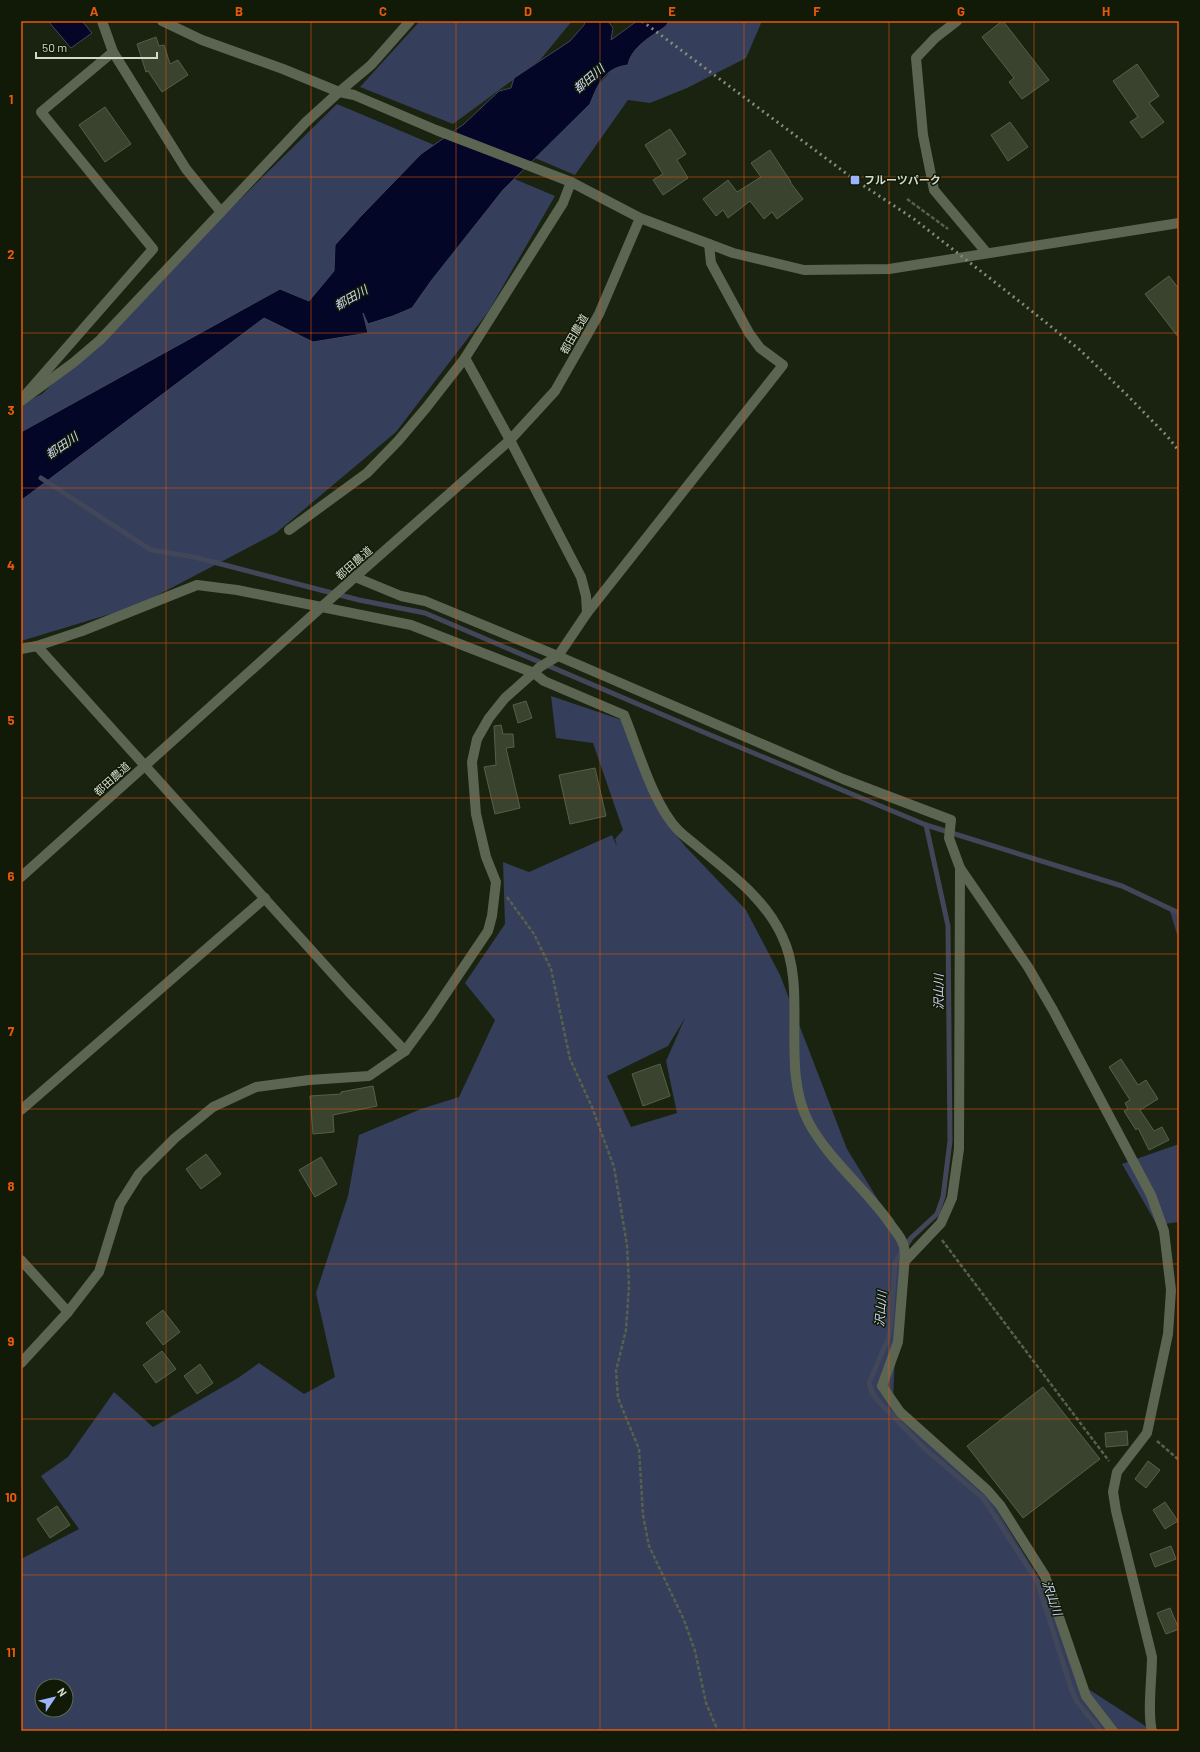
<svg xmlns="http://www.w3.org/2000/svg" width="1200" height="1752" viewBox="0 0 1200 1752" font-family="Barlow,'Noto Sans JP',sans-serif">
  <rect width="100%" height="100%" fill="#1a2310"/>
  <g fill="#353e5a" fill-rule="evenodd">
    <path d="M420,21H572L540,60L453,124L360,87Z"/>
    <path d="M654,21H762L746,58L687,88L650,103L628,100L575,175L535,158Z"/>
    <path d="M337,104L555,196L488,312L396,432L276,533L137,606L21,641V404L42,394Z"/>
    <path d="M551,696L622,720L664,820L685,846L746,910L780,975L847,1149L891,1221L901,1234L893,1398L987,1494L1050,1596L1076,1681L1153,1731H21V1559L79,1529L41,1476L68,1457L114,1392L153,1427L238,1378L259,1363L304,1394L335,1377L316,1293L348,1196L359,1135L421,1109L459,1097L495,1020L465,983L505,924L503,862L529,872L612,835L617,847L615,839L623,830L593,743L556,738ZM685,1018L666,1061L677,1113L631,1127L607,1076L668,1046ZM42,1686H66V1710H42Z"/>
    <path d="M1179,910V941L1170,911Z"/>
    <path d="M1179,1144V1222L1157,1225L1122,1164Z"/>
  </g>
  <g fill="#040627" stroke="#424659">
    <path d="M48,21H82L92,33L71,48Z"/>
    <path d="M585,21H608L613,28L611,40L637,21H669L666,26C652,36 631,47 628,65C604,68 598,84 590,104L503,190L431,281L412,308L393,316L368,324L363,313L368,333L313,342L264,318L23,499L21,503V432L280,289L309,301L334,271L335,245L361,216L421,154L464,124L499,91L511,88L514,78L570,41L584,25Z"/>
  </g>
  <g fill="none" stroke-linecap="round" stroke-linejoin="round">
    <g stroke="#424659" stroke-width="5">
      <path d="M41,478L151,550L194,557L359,600L425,613L696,729L926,825L1122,886L1179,913"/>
      <path d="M926,825L948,926L950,1141L943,1197L937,1214L911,1238L895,1262L891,1324L888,1339L869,1383L872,1392L878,1401L925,1449L983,1498L1037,1581L1071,1688L1077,1702L1101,1731"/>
    </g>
  </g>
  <g fill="#39432e" stroke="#55604a">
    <path d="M1002,21H1003L1049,80L1022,99L1009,82L1014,78L982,37Z"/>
    <path d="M156,37L159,46L164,45L170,64L178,60L188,75L162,92L148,71L146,72L137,44Z"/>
    <path d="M1137,64L1159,96L1149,103L1164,122L1142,138L1130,122L1138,117L1113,81Z"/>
    <path d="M105,107L131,144L105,162L79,125Z"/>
    <path d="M1010,122L1028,147L1008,161L991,135Z"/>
    <path d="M670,129L686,154L677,160L688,178L663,195L653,180L663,174L645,145Z"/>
    <path d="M770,150L791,182H790L803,199L777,219L772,212L764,219L750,201L728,218L723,210L716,216L703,199L728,180L737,192L761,177L751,163Z"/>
    <path d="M1169,276L1179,289V338L1145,294Z"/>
    <path d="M526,701L532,718L518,723L513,705Z"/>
    <path d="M501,725L503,734H513L514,747L506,748L520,808L495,814L484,767L496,765L494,726Z"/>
    <path d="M595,768L606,816L570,824L559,775Z"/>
    <path d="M1121,1059L1138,1085L1146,1080L1158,1099L1140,1110L1154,1131L1162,1127L1169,1140L1149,1150L1138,1128L1136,1130L1124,1111L1128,1109L1125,1103L1130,1100L1109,1067Z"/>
    <path d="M660,1064L670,1096L643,1106L632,1074Z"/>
    <path d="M373,1086L377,1106L333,1115L334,1132L313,1134L310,1096L341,1094V1092Z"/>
    <path d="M206,1154L221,1174L201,1189L186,1169Z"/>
    <path d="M321,1157L337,1184L315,1197L299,1170Z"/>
    <path d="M163,1310L180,1332L163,1345L146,1323Z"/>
    <path d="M162,1351L176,1369L156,1383L143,1365Z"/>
    <path d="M200,1364L213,1383L197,1394L184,1376Z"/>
    <path d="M1043,1387L1100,1459L1023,1518L967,1446Z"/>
    <path d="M1127,1431L1128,1445L1106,1447L1105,1433Z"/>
    <path d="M1148,1461L1160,1470L1146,1488L1135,1479Z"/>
    <path d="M1165,1502L1178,1521L1165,1529L1153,1510Z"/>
    <path d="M57,1506L70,1525L50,1538L37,1519Z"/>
    <path d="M1171,1546L1176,1559L1155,1567L1150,1554Z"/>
    <path d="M1170,1608L1179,1629L1166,1634L1157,1613Z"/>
  </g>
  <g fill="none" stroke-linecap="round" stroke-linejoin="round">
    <g stroke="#575f4e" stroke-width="2.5" stroke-dasharray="4 2" stroke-linecap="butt">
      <path d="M907,199L948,229"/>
      <path d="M507,897L534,934L551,969L570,1059L592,1107L614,1167L627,1245L629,1286L626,1330L616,1371L618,1398L639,1449L643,1515L649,1546L684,1620L695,1651L706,1703L718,1731"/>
      <path d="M942,1240L1109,1461"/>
      <path d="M1157,1441L1179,1460"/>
    </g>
    <g stroke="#5b6552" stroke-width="10">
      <path d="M102,21L113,52L186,169L221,212"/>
      <path d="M162,21L202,40L283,69L339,92L354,95L436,130L571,182L640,218L733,253L804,270L889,269L1179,223"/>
      <path d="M957,21L935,38L916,58L923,135L934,190L986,252"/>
      <path d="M27,393L153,249L41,112L113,52"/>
      <path d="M21,401L73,363L100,340L306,122L339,92L371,65L410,21"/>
      <path d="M289,530L367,473L398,441L426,408L465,358L563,203L571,182"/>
      <path d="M355,577L401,596L425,601L558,656L843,779L951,820L949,838L960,868L1028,967L1053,1010L1151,1195L1164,1231L1171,1290L1168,1334L1147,1433L1117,1472L1113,1492L1116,1511L1152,1657C1152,1678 1147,1713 1152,1731"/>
      <path d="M587,613L783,365L760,348L749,333L711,263L709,244"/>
      <path d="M37,646L349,992L405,1051"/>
      <path d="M21,649L37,646L82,631L197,585L237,590L411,625L534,673L544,681L624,715C638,749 653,804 678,830C684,836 691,841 697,846C729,873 764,897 782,936C809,991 779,1066 809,1123C830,1161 865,1188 889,1222C893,1229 901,1236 903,1244C905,1247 904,1252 905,1256L898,1342L882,1386L900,1412L987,1490L1000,1505L1045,1576L1086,1696L1113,1731"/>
      <path d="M21,877L346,585L510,440L555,391L599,314L640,218"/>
      <path d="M21,1110L265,898"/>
      <path d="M21,1260L68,1312"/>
      <path d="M904,1262L941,1223L952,1198L959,1149L960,868"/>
      <path d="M21,1363L68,1312L99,1272L120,1204L139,1174L175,1138L213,1107L256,1087L309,1080L369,1076L405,1051L430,1017L488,931L492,916L496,882L486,857L476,814L472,762L477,739L489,718L505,698L540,667L558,656L587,613L586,596L581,577L510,440L465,358"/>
    </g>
    <path stroke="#838b7b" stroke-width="3" stroke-dasharray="2 4" stroke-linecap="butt" d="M642,21L855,180L914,219L1024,305L1080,350L1126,394L1167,436L1179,451"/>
  </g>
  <path fill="none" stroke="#e8590c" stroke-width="1" stroke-opacity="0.55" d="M166,21V1731M311,21V1731M456,21V1731M600,21V1731M744,21V1731M889,21V1731M1034,21V1731M21,177H1179M21,333H1179M21,488H1179M21,643H1179M21,798H1179M21,954H1179M21,1109H1179M21,1264H1179M21,1419H1179M21,1575H1179"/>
  <rect fill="#9db4fd" stroke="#111a07" stroke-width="1.5" x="850" y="175" width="10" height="10" rx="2"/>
  <g text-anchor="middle" stroke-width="3" stroke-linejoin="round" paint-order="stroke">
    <g font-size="11" font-weight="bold" fill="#d3dacd" stroke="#111a07" text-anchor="start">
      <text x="864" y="184">フルーツパーク</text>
    </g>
    <g font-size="11" fill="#d3dacd" stroke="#111a07">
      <text transform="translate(574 334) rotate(-60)" y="4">都田農道</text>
      <text transform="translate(354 563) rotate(-41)" y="4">都田農道</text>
      <text transform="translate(112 779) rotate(-42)" y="4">都田農道</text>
    </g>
    <g font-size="12" font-style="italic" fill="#ced8f3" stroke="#111a07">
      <text transform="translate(589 79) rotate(-41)" y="4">都田川</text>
      <text transform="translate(351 298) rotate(-30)" y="4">都田川</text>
      <text transform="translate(62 446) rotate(-35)" y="4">都田川</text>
      <text transform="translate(939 992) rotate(-90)" y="4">沢山川</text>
      <text transform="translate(881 1309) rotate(-85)" y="4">沢山川</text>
      <text transform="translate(1052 1598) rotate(71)" y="4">沢山川</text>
    </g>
  </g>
  <rect width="1200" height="1752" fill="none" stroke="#111a07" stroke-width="44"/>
  <g transform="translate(54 1698) rotate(55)"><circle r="19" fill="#111a07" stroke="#5f6756"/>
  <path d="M0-3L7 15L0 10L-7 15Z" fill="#9db4fd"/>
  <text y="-6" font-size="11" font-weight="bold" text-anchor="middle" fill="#d3dacd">N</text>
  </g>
  <path d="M36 52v6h121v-6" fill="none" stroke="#d3dacd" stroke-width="2"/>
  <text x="42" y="52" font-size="12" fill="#d3dacd" stroke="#111a07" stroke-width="3" paint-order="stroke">50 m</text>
  <rect x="22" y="22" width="1156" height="1708" fill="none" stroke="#e8590c" stroke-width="1.5"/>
  <g font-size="13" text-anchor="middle" font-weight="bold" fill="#e8590c">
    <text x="94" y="16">A</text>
    <text x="239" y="16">B</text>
    <text x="383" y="16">C</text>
    <text x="528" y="16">D</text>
    <text x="672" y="16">E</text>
    <text x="817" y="16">F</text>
    <text x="961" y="16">G</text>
    <text x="1106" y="16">H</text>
    <text x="11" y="104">1</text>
    <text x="11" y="259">2</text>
    <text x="11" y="415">3</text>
    <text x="11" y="570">4</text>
    <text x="11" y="725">5</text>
    <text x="11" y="881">6</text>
    <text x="11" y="1036">7</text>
    <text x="11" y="1191">8</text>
    <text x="11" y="1346">9</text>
    <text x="11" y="1502">10</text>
    <text x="11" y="1657">11</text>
  </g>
</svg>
